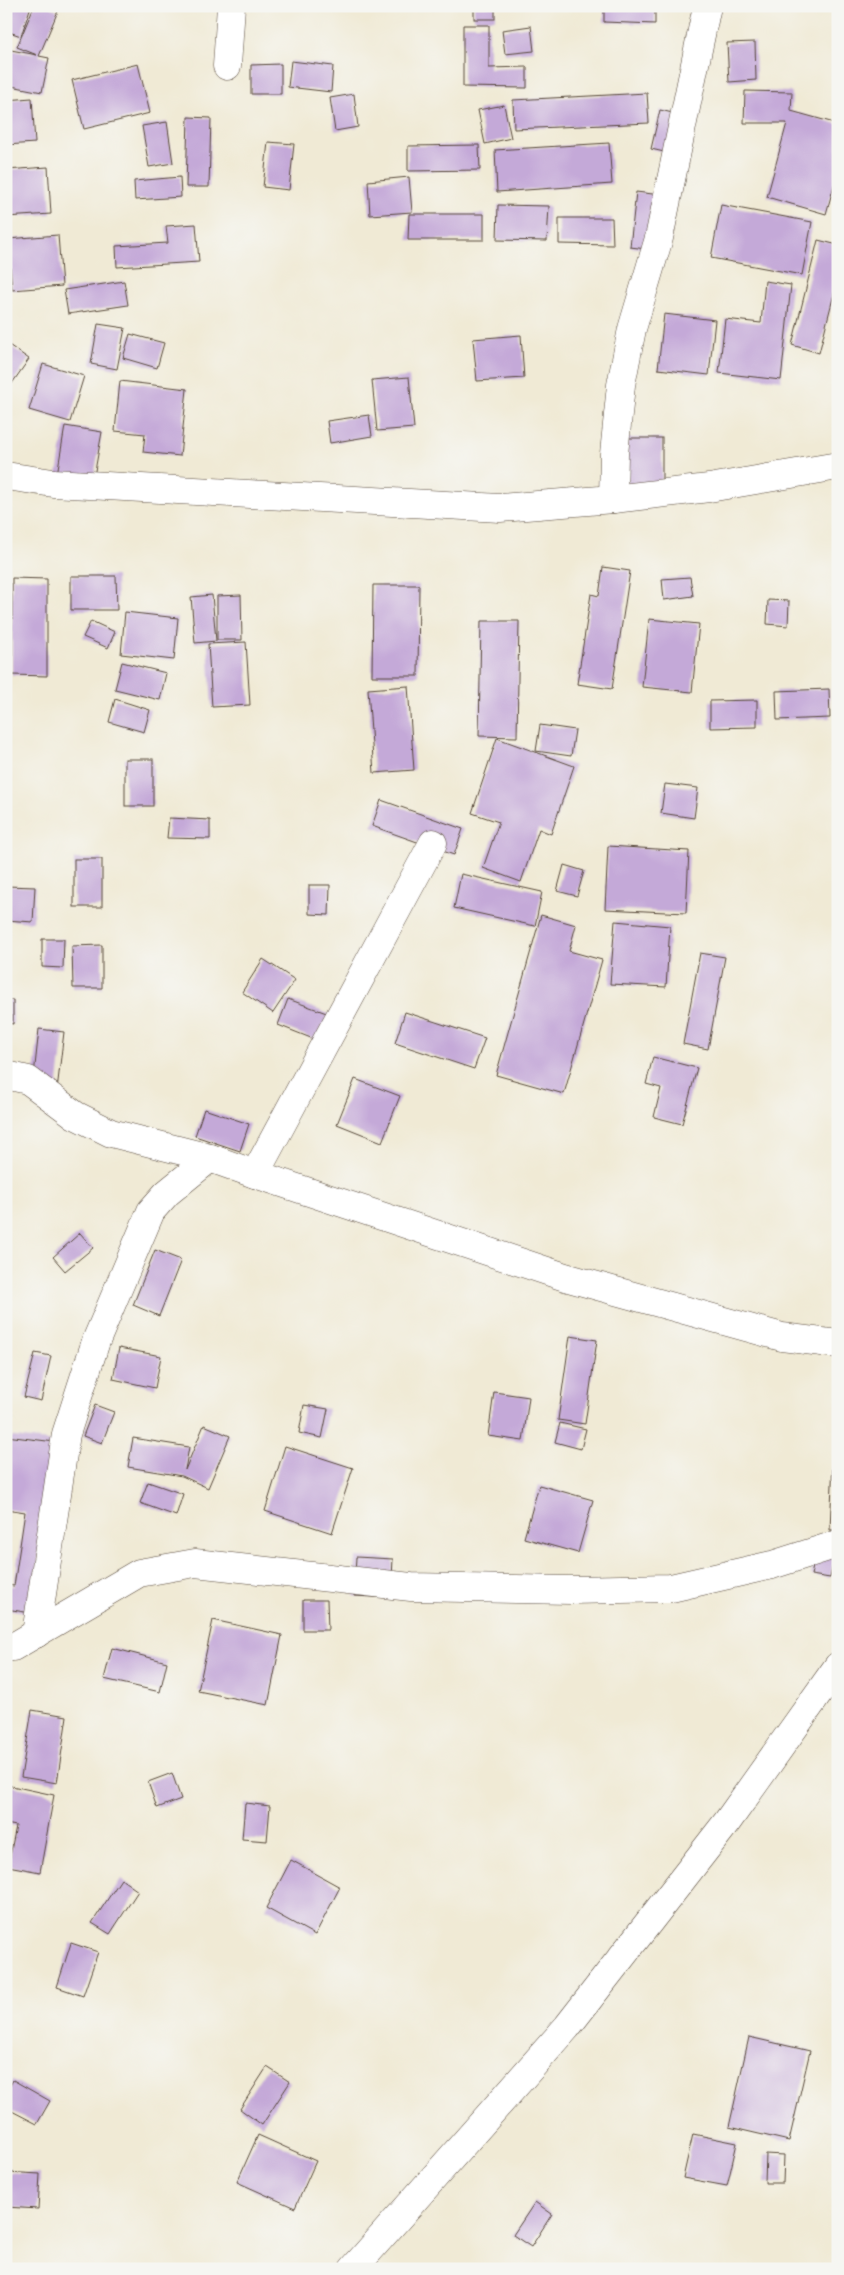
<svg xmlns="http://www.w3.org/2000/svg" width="844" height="2275" viewBox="0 0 844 2275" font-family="'IM FELL DW Pica',serif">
  <rect width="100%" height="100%" fill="#f6f6f2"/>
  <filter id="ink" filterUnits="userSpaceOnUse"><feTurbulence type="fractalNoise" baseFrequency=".02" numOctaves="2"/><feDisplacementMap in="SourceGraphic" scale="10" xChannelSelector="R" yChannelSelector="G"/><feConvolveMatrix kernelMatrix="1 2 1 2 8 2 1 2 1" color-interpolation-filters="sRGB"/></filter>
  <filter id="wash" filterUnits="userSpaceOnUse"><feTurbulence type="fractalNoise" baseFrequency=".0096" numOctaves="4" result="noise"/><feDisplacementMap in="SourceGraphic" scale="20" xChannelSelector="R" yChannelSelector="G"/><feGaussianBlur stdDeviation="1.12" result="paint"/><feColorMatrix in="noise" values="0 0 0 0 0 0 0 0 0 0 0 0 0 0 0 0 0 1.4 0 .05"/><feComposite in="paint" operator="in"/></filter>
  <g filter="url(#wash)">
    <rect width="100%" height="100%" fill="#f0ead5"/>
    <g id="blocks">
      <g fill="#c4a9d8">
        <path d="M6,6H31L21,36L6,31Z"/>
        <path d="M34,6H49L58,11L39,56L49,58L42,92L6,85V49L37,55L17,47Z"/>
        <rect x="474" y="6" width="21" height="13"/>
        <path d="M604,6H655V24L604,22Z"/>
        <path d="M463,25H489V68L527,67V88L463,87Z"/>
        <path d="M531,26L534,51L505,54L502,30Z"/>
        <path d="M755,42L756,80L729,82L727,43Z"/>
        <path d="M291,61L333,66L331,92L288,87Z"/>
        <path d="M138,64L150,113L84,129L72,80Z"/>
        <path d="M281,64V94H251V65Z"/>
        <path d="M745,91L792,92L791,111L838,124V171L826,214L767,197L787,123H744Z"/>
        <path d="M647,93L649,123L514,129L513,100Z"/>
        <path d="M354,94L358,127L335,131L330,98Z"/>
        <path d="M32,98L35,143L6,145V100Z"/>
        <path d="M504,105L511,138L485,144L478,110Z"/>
        <path d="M660,110L681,115L673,154L651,149Z"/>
        <path d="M188,117L211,118L209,187H186Z"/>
        <path d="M167,122L173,163L149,167L142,126Z"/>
        <path d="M268,142L294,144L289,190L263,187Z"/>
        <path d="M609,143L612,184L497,192L495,150Z"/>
        <path d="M479,145L480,170L408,171V146Z"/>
        <path d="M48,167L51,214L6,217V170Z"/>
        <path d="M180,177L181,197L135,200L134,181Z"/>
        <path d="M409,177L412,212L370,215L368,181Z"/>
        <path d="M636,192L661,195L655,250L630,247Z"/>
        <path d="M498,205L549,206L547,241L497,240Z"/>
        <path d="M721,205L812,222L802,275L711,258Z"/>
        <path d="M409,214H484V240H408Z"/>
        <path d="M559,218H612L613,245L559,244Z"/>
        <path d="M196,224L199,262L117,267L116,246L168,243L166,226Z"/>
        <path d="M58,235L62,286L12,290L8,239Z"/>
        <path d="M818,240L838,245V278L819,353L792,345Z"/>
        <path d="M124,281L128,305L68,314L64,290Z"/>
        <path d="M765,281L791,285L781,380L719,373L725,319L761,323Z"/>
        <path d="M664,314L715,320L709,375L658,369Z"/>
        <path d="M98,324L125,328L117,369L91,364Z"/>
        <path d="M130,334L164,343L157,368L123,358Z"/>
        <path d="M521,335L524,378L477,381L473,339Z"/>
        <path d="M6,343L29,359L6,392Z"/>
        <path d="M43,364L84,376L70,422L29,410Z"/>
        <path d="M409,377L414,428L377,431L372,380Z"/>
        <path d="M120,381L187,389L180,456L143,452L145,434L115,431Z"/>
        <path d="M369,415L372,436L330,443L327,421Z"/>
        <path d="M65,426L102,432L91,493L55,487Z"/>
        <rect x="627" y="438" width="35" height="51"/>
        <path d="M603,567L630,571L612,689L577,684L591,594L599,596Z"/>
        <path d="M71,576H116L117,610H71Z"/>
        <path d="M690,577L693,596L664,600L662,579Z"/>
        <path d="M12,578L47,579V676L12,675Z"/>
        <path d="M373,585H419L418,676H372Z"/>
        <path d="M212,595L216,641L195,643L191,597Z"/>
        <path d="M241,595L242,640H217V596Z"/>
        <path d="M768,600L789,601L788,626L767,624Z"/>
        <path d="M125,612L178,618L174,660L121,654Z"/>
        <path d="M649,619L699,624L692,692L642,687Z"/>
        <path d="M91,621L115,632L108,648L83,637Z"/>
        <path d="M481,621H519L517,737L479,736Z"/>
        <path d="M246,642L250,705L212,707L208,644Z"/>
        <path d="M122,662L166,673L160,700L115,689Z"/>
        <path d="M408,686L414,770L374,773L368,689Z"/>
        <path d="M829,689L830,718L777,720L776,691Z"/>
        <path d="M115,699L150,710L144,732L109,722Z"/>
        <path d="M757,700V727L710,728V701Z"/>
        <path d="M540,725L575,730L571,756L536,751Z"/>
        <path d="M497,738L574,766L551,834L539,829L521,882L483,868L499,822L472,813Z"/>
        <rect x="125" y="759" width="28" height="47"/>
        <path d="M665,784L698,788L694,818L661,813Z"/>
        <path d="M381,800L463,829L454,855L372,826Z"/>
        <path d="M169,818L210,820V839L167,838Z"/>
        <path d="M608,846L689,851L686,913L605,909Z"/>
        <rect x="74" y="859" width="28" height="48"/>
        <path d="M564,865L584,871L577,896L557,891Z"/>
        <path d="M461,874L542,892L535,926L454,908Z"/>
        <path d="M309,885H330L329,915L309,914Z"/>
        <path d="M6,886L35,887L33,922L6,920Z"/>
        <path d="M541,915L576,925L569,951L602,960L564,1094L496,1075Z"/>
        <path d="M615,921L670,926L666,987L610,984Z"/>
        <path d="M42,939H64L63,968L42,967Z"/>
        <path d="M102,945V988H73L72,946Z"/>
        <path d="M700,953L725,957L708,1049L683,1044Z"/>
        <path d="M263,959L295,980L273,1013L242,992Z"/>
        <path d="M288,999L332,1015L321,1042L278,1025Z"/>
        <path d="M6,1000H13V1024L6,1023Z"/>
        <path d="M405,1012L485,1038L474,1069L395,1043Z"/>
        <path d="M39,1029L64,1032L56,1098L32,1094Z"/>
        <path d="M653,1057L697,1068L682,1124L654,1117L661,1088L646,1084Z"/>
        <path d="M355,1079L400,1096L382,1142L337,1124Z"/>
        <path d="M204,1109L249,1124L240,1151L195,1136Z"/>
        <path d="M80,1233L93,1248L65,1271L53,1257Z"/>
        <path d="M155,1250L181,1260L159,1316L133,1305Z"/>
        <path d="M570,1336L597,1340L585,1424L558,1420Z"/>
        <path d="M119,1348L161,1356L155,1388L113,1379Z"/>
        <path d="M35,1353L51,1356L41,1401L24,1397Z"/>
        <path d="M494,1392L529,1397L523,1441L488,1436Z"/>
        <path d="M95,1405L114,1412L102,1443L83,1436Z"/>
        <path d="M304,1405L328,1409L322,1438L299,1433Z"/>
        <path d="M560,1423L586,1429L581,1449L555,1442Z"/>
        <path d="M204,1425L230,1436L208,1488L182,1476L128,1467L133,1438L189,1447L185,1470Z"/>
        <path d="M6,1436L55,1442L31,1613L6,1609V1585L14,1586L25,1512L6,1509Z"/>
        <path d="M285,1446L353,1468L332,1533L265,1511Z"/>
        <path d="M833,1461H838V1530H830Z"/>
        <path d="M148,1482L183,1494L176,1516L140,1503Z"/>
        <path d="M539,1485L593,1500L578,1553L524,1538Z"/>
        <path d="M820,1537L838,1541L830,1578L811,1575Z"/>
        <path d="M356,1557L393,1559L391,1598L354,1596Z"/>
        <path d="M303,1600H327L328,1630H303Z"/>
        <path d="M213,1620L282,1635L268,1705L198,1691Z"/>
        <path d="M112,1648L167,1662L160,1692L104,1679Z"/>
        <path d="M32,1710L67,1716L57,1783L21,1777Z"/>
        <path d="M172,1773L181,1799L157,1808L148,1782Z"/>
        <path d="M7,1785L54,1795L40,1872L8,1866L16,1826L6,1824Z"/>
        <path d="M245,1803L270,1806L267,1841L242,1839Z"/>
        <path d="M291,1860L340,1887L315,1935L266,1908Z"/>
        <path d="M121,1879L138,1891L110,1934L92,1923Z"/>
        <path d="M71,1943L98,1952L83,1996L57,1987Z"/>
        <path d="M749,2037L810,2051L789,2141L729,2127Z"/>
        <path d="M267,2067L290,2082L262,2125L240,2109Z"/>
        <path d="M13,2080L50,2101L37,2124L6,2108V2093Z"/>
        <path d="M693,2134L737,2143L727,2186L683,2178Z"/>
        <path d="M258,2135L316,2161L295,2208L237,2182Z"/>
        <path d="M766,2154L784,2155L783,2183H765Z"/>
        <path d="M6,2172L40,2174L38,2209L6,2207Z"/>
        <path d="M535,2202L552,2214L531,2247L513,2235Z"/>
      </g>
    </g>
  </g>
  <g filter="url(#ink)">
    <use href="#blocks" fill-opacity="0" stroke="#564739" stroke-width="1"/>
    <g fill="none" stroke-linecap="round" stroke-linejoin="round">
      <g stroke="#564739" stroke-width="29">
        <g id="street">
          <path d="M227,66L231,6"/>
          <path d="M6,476L53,483L500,508L613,499L709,488L838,466"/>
          <path d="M613,499L614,454L621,385L632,329L659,238L707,6"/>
          <path d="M6,1075L28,1080L75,1115L111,1133L210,1158L255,1174L433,843"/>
          <path d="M255,1174L565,1277L782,1337L838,1344"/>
          <path d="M36,1634L66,1434L96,1341L151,1211L167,1193L210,1158"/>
          <path d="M6,1648L13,1647L139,1573L195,1563L411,1587L571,1590L671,1588L772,1565L838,1544"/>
          <path d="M353,2269L567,2027L727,1822L838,1666"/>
        </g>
      </g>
      <use href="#street" stroke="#fff" stroke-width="28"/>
    </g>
  </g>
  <rect width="844" height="2275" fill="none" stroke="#f6f6f2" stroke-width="25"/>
</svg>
